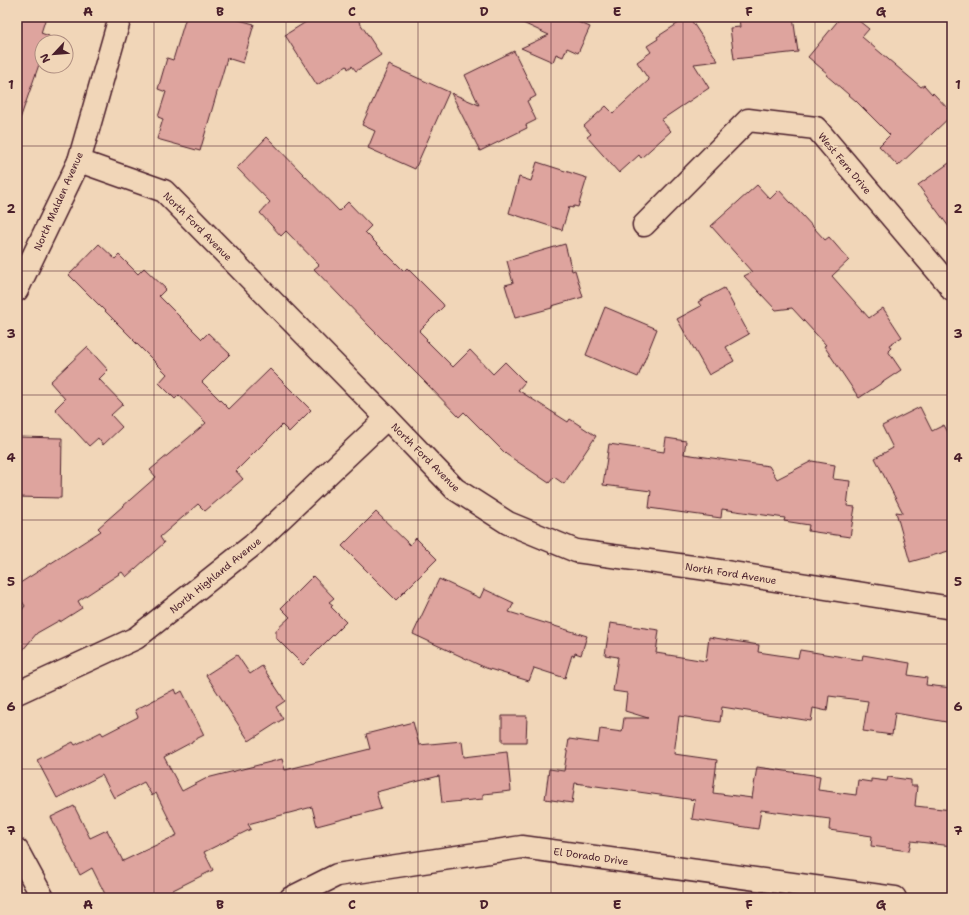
<svg xmlns="http://www.w3.org/2000/svg" width="969" height="915" viewBox="0 0 969 915" font-family="'Shantell Sans',sans-serif">
  <rect width="100%" height="100%" fill="#f1d6b8"/>
  <filter id="ink" filterUnits="userSpaceOnUse"><feTurbulence type="fractalNoise" baseFrequency=".025" numOctaves="2"/><feDisplacementMap in="SourceGraphic" scale="8" xChannelSelector="R" yChannelSelector="G"/><feConvolveMatrix kernelMatrix="1 2 1 2 8 2 1 2 1" color-interpolation-filters="sRGB"/></filter>
  <g filter="url(#ink)">
    <g fill="#dea49e" stroke="#4a1f2b">
      <path d="M17,17H46L41,33L49,36L47,42H42V56L20,119H17Z"/>
      <path d="M186,17H228L254,24L243,63L227,58L200,151L157,139L163,119L158,117L166,92L158,89L167,58L173,60Z"/>
      <path d="M314,17H356L381,55L356,71L352,66L348,69L347,66L317,85L285,35Z"/>
      <path d="M510,17H581L578,22L590,27L578,53L567,48L563,57L556,54L553,62L521,48L549,35Z"/>
      <path d="M688,17H689L718,61L694,64L709,88L661,120L671,131L641,158L639,155L619,173L587,137L591,134L584,126L606,106L613,113L649,80L637,62L651,52L647,46L658,39L657,37Z"/>
      <path d="M739,17H793L798,52L734,59L730,28L740,27Z"/>
      <path d="M841,17H854L869,29L862,37L921,87L924,85L932,94L933,93L952,113V115L898,166L879,146L890,135L856,101L826,75L828,74L808,57Z"/>
      <path d="M514,51L536,96L527,101L536,120L526,125L527,128L480,151L451,93L479,105L465,75Z"/>
      <path d="M389,65L449,92L415,169L368,148L375,131L362,125Z"/>
      <path d="M267,137L339,211L348,202L371,226L365,232L404,271L407,268L443,304L444,306L419,331L427,339L426,340L453,367L470,350L493,374L505,362L525,382L518,390L568,422L570,419L596,436L564,484L554,477L549,483L506,454L464,412L459,417L425,382L369,326L314,269L319,265L286,231L281,236L260,213L270,202L237,168Z"/>
      <path d="M952,161V231L918,185Z"/>
      <path d="M537,162L587,178L578,207L574,206L573,208L569,207L562,230L509,213L519,177L531,181Z"/>
      <path d="M757,185L770,199L779,190L825,240L829,237L849,260L832,276L869,318L883,308L902,337L889,345L891,348L888,351L901,370L859,398L824,346L826,345L792,308L776,310L744,276L752,272L711,226Z"/>
      <path d="M99,244L115,259L119,255L138,274L144,268L166,289L159,296L202,339L208,333L230,354L202,382L229,409L270,369L311,410L289,432L282,425L236,471L243,479L205,511L198,504L160,537L164,543L126,577L122,572L78,601L82,608L60,622V620L37,633L17,657V616L25,606L17,593V585L101,531L98,528L156,477L150,470L206,423L179,395L175,399L159,383L167,374L133,340H134L69,275Z"/>
      <path d="M565,244L572,271L575,270L583,297L552,306V308L515,318L505,285L513,283L507,261Z"/>
      <path d="M724,288L749,334L726,347L734,361L709,375L677,319L701,306L698,302Z"/>
      <path d="M605,307L657,329L638,377L586,355Z"/>
      <path d="M87,347L108,370L99,379L123,404L111,415L122,427L103,445L98,438L89,446L55,409L65,399L50,382Z"/>
      <path d="M920,407L932,431L944,425L952,440V550L910,562L896,512L903,513L875,458L893,448L882,426Z"/>
      <path d="M17,437L62,438L61,498L17,497Z"/>
      <path d="M666,438L686,441L684,454L769,466L777,479L812,461L835,465L833,479L850,481L847,506L855,507L850,537L808,531L809,525L784,521L785,518L722,509L721,518L649,508L651,491L603,485L609,444L664,452Z"/>
      <path d="M376,512L410,545L416,538L437,559L396,600L342,546Z"/>
      <path d="M313,576L334,598L329,602L333,605L331,607L346,622L303,665L276,638V630L290,617L281,608Z"/>
      <path d="M439,579L480,598L484,589L514,603L509,612L587,636L581,655L575,653L574,656L572,655L565,678L534,668L529,681L486,668L413,634Z"/>
      <path d="M610,623L659,630L656,653L706,661L709,637L759,645L758,652L798,658L800,650L862,660L863,655L910,663L908,675L927,678L926,685L952,688V723L895,713L892,735L863,731L868,701L829,696L827,711L813,708L811,721L722,707L720,722L679,716L674,754L717,760L713,793L752,798L757,767L820,776L818,790L856,795L858,780L871,782V779L887,781L888,777L911,780V786H917L915,806L952,810V846L911,841L909,851L871,846L872,836L829,830L830,819L761,810L758,829L692,819L695,800L575,783L572,803L545,799L549,769L564,771L569,739L598,743L600,729L622,732L624,718H648L625,711L627,693L613,691L618,657L605,655Z"/>
      <path d="M237,655L250,674L262,666L285,701L276,707L283,719L249,741L206,675Z"/>
      <path d="M175,689L177,694L182,691L204,735L192,741V742L164,757L182,791L207,778L282,759L285,770L370,749L366,734L413,722L419,745L462,741L464,757L507,752L511,791L483,794V799L442,803L439,776L376,792L381,809L317,826L312,807L248,824L251,829L204,852L213,870L157,898H107L92,868L80,875L51,817L74,806L90,838L107,830L123,861L177,835L156,793L152,796L144,782L114,798L102,775L57,798L37,760L73,742L75,745L101,732L103,735L138,717L135,710Z"/>
      <path d="M502,716H527L526,742H502Z"/>
    </g>
    <g fill="none" stroke-linecap="round" stroke-linejoin="round">
      <g stroke="#4a1f2b" stroke-width="25">
        <g id="street">
          <path d="M79,161L164,191L387,418L455,489L508,523L576,551L700,568L952,608"/>
          <path d="M644,225L748,120L816,128L950,286L952,290"/>
          <path d="M17,290L79,161L120,17"/>
          <path d="M17,693L136,638L253,545L387,418"/>
          <path d="M17,850L43,898"/>
          <path d="M291,898L337,875L522,847L895,898"/>
        </g>
      </g>
      <use href="#street" stroke="#f1d6b8" stroke-width="22"/>
    </g>
  </g>
  <path fill="none" stroke="#4a1f2b" stroke-width="1" stroke-opacity="0.55" d="M154,17V898M286,17V898M418,17V898M551,17V898M683,17V898M815,17V898M17,146H952M17,271H952M17,395H952M17,520H952M17,644H952M17,769H952"/>
  <g text-anchor="middle" stroke-width="4" stroke-linejoin="round" paint-order="stroke">
    <g font-size="10" fill="#4a1f2b" stroke="#f1d6b8">
      <text transform="translate(845 163) rotate(50)" y="4">West Fern Drive</text>
      <text transform="translate(58 201) rotate(-66)" y="4">North Malden Avenue</text>
      <text transform="translate(198 226) rotate(45)" y="4">North Ford Avenue</text>
      <text transform="translate(426 457) rotate(45)" y="4">North Ford Avenue</text>
      <text transform="translate(731 573) rotate(9)" y="4">North Ford Avenue</text>
      <text transform="translate(215 575) rotate(-39)" y="4">North Highland Avenue</text>
      <text transform="translate(591 856) rotate(8)" y="4">El Dorado Drive</text>
    </g>
  </g>
  <rect width="969" height="915" fill="none" stroke="#f1d6b8" stroke-width="44"/>
  <g transform="translate(54 54) rotate(244)"><circle r="19" fill="#f1d6b8" stroke="#ae8d80"/>
  <path d="M0-3L7 15L0 10L-7 15Z" fill="#4a1f2b"/>
  <text y="-6" font-size="11" font-weight="bold" text-anchor="middle" fill="#4a1f2b">N</text>
  </g>
  <rect x="22" y="22" width="925" height="871" fill="none" stroke="#4a1f2b" stroke-width="1.5"/>
  <g font-size="13" text-anchor="middle" font-weight="bold" fill="#4a1f2b">
    <text x="88" y="16">A</text>
    <text x="220" y="16">B</text>
    <text x="352" y="16">C</text>
    <text x="484" y="16">D</text>
    <text x="617" y="16">E</text>
    <text x="749" y="16">F</text>
    <text x="881" y="16">G</text>
    <text x="11" y="89">1</text>
    <text x="958" y="89">1</text>
    <text x="11" y="213">2</text>
    <text x="958" y="213">2</text>
    <text x="11" y="338">3</text>
    <text x="958" y="338">3</text>
    <text x="11" y="462">4</text>
    <text x="958" y="462">4</text>
    <text x="11" y="586">5</text>
    <text x="958" y="586">5</text>
    <text x="11" y="711">6</text>
    <text x="958" y="711">6</text>
    <text x="11" y="835">7</text>
    <text x="958" y="835">7</text>
    <text x="88" y="909">A</text>
    <text x="220" y="909">B</text>
    <text x="352" y="909">C</text>
    <text x="484" y="909">D</text>
    <text x="617" y="909">E</text>
    <text x="749" y="909">F</text>
    <text x="881" y="909">G</text>
  </g>
</svg>
